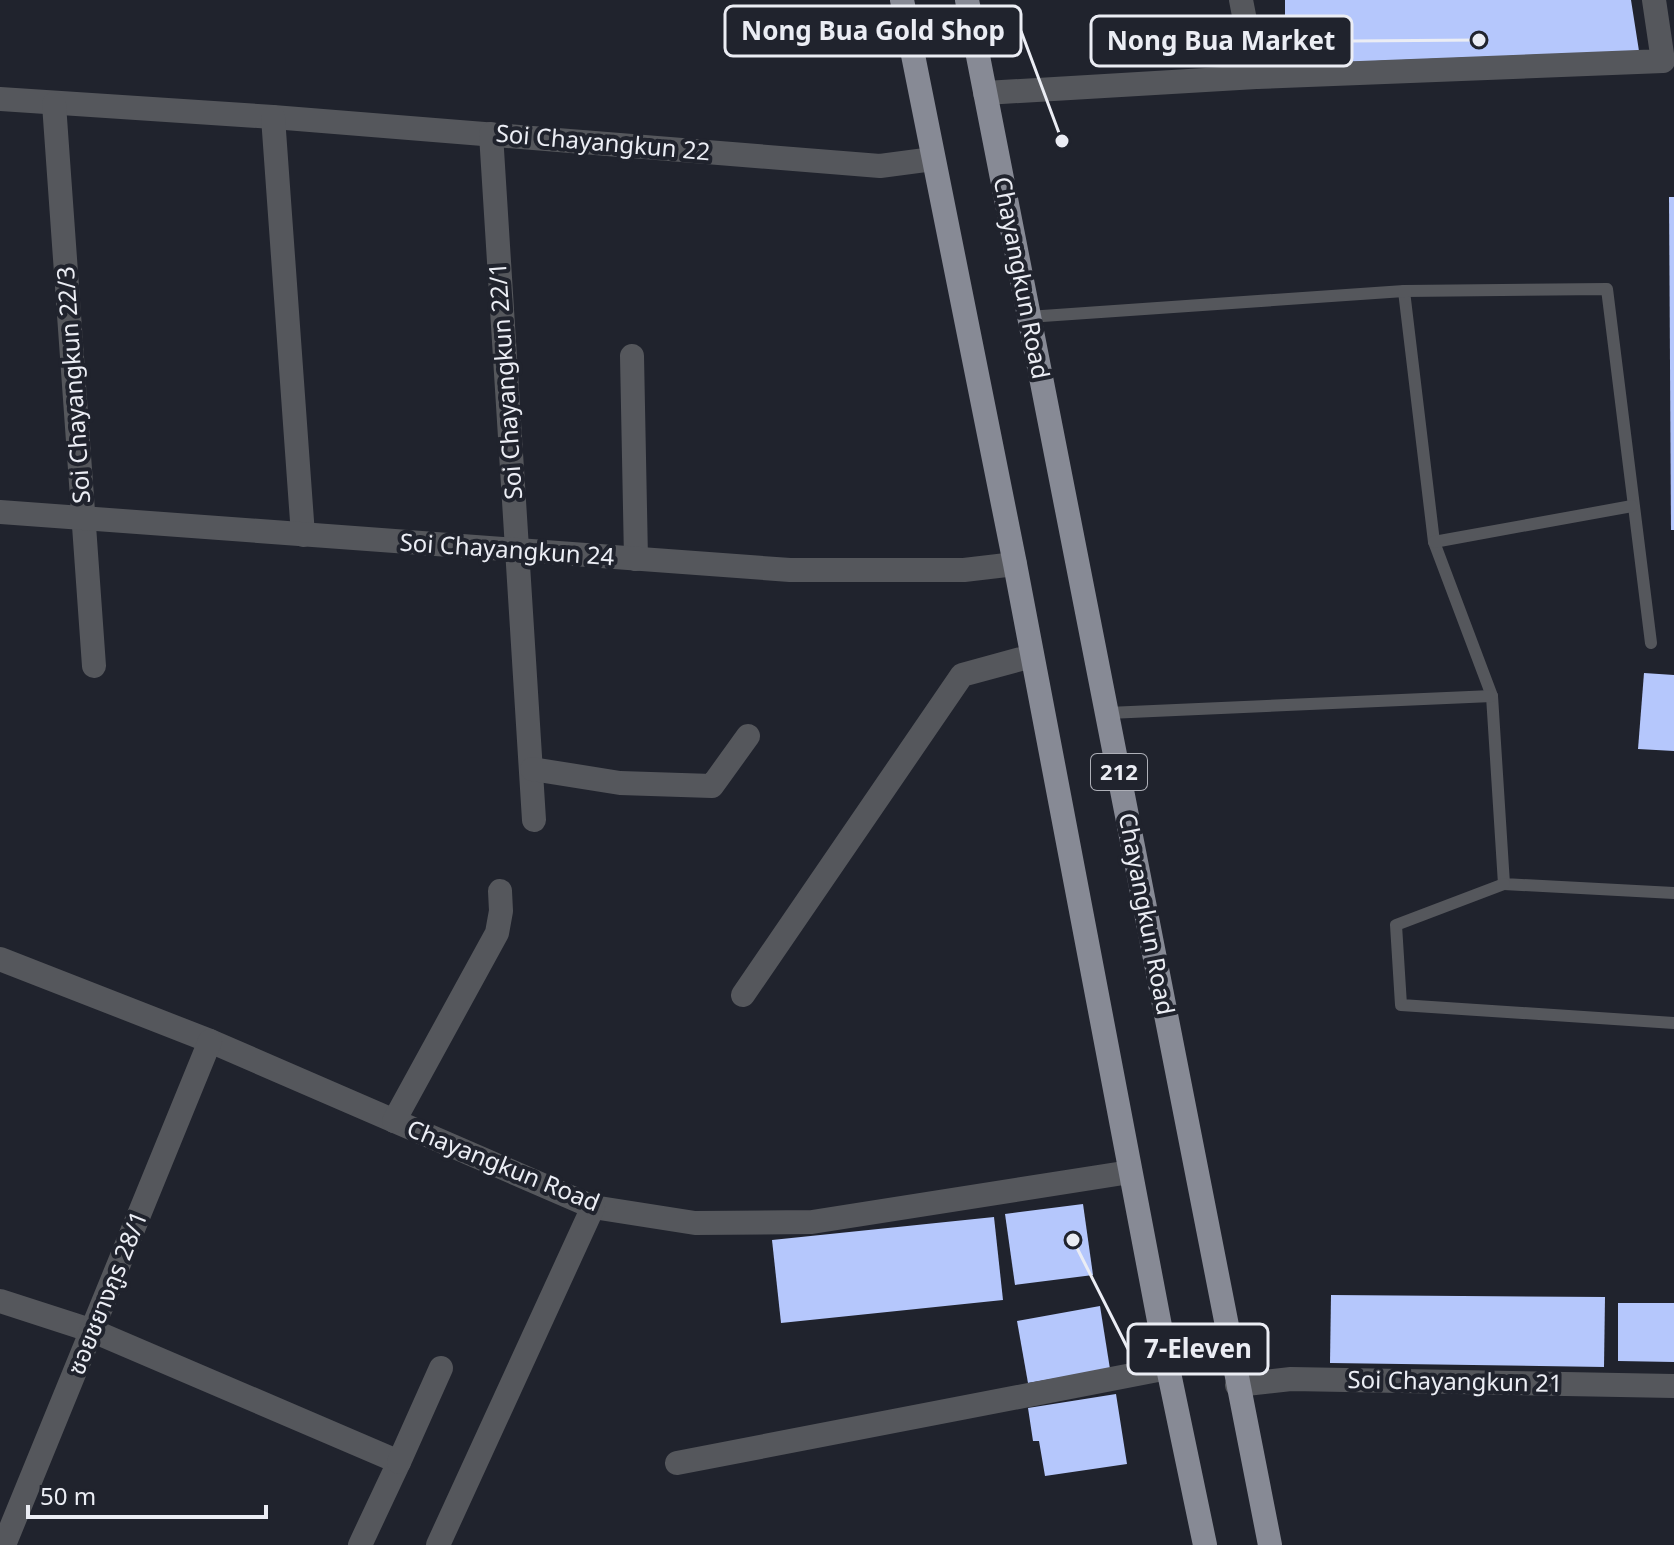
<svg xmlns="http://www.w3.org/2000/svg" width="1674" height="1545" viewBox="0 0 1674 1545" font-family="'Noto Sans','Noto Sans Thai',sans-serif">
  <rect width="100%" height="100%" fill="#20232d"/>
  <g fill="#b5c7fc">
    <path d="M1285,0H1631L1639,51L1323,63L1321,30H1285Z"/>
    <path d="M1669,197H1674V530H1671Z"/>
    <path d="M1644,673L1674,675V751L1638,749Z"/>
    <path d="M1083,1204L1093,1275L1015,1285L1005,1214Z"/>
    <path d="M994,1217L1003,1300L781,1323L772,1240Z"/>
    <path d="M1331,1295L1605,1297L1604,1367L1330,1363Z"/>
    <path d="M1618,1303H1674V1362L1618,1361Z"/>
    <path d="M1100,1306L1110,1369L1028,1383L1017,1321Z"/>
    <path d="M1116,1394L1127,1464L1045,1476L1039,1441H1033L1028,1408Z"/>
  </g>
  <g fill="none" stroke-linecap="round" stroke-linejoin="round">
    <g stroke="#55575c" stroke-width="12">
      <path d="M1404,291L1434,542L1492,696L1504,884L1674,893"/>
      <path d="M1028,317L1404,291L1607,289L1651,643"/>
      <path d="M1434,542L1632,506"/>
      <path d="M1108,713L1492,696"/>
      <path d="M1504,884L1396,925L1401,1005L1674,1023"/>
    </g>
    <g stroke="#55575c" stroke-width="24">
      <path d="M1241,0L1256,77"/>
      <path d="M985,93L1256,77L1663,61L1654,0"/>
      <path d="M0,99L273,117L880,166L933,159"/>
      <path d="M54,104L94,666"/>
      <path d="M273,117L303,535"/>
      <path d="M491,134L534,820"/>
      <path d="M632,356L636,559"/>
      <path d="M0,512L790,570H964L1015,564"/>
      <path d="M532,769L620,783L712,786L748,736"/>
      <path d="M0,959L210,1041L593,1207L695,1223L812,1222L1130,1172"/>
      <path d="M743,995L962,675L1032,656"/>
      <path d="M394,1121L497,933L501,911L500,891"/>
      <path d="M0,1301L93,1331L399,1462L360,1545"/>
      <path d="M399,1462L441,1368"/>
      <path d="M677,1463L1168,1368"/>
      <path d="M4,1545L210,1041"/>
      <path d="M438,1545L593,1207"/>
    </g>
    <path stroke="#55575c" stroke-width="24" d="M1237,1385L1291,1379L1674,1386"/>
    <g stroke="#878a95" stroke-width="24">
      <path d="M902,0L1015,564L1168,1368L1205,1545"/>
      <path d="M967,0L1270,1545"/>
    </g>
  </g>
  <g text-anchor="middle" stroke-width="8" stroke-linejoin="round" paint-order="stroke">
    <rect fill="#20232d" stroke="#aeb0b8" stroke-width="2" x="1091" y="754" width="56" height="36" rx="6"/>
    <g font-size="22" font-weight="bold" fill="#ebedf4">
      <text x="1119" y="780">212</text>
    </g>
    <g font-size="24" fill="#ebedf4" stroke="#20232d">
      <text transform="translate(603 143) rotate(5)" y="8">Soi Chayangkun 22</text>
      <text transform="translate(1021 278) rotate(79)" y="8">Chayangkun Road</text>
      <text transform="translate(506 381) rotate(-94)" y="8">Soi Chayangkun 22/1</text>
      <text transform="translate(74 385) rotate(-94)" y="8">Soi Chayangkun 22/3</text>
      <text transform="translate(507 550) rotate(4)" y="8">Soi Chayangkun 24</text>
      <text transform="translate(1146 914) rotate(79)" y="8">Chayangkun Road</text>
      <text transform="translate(503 1166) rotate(22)" y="8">Chayangkun Road</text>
      <text transform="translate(108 1293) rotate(-68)" y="8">ซอยชยางกูร 28/1</text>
      <text transform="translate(1455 1382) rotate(1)" y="8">Soi Chayangkun 21</text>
    </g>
  </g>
  <path fill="none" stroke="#ebedf4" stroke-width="3" d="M1062 141L1021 31M1479 40L1352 41M1073 1240L1128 1349"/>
  <g fill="#ebedf4" stroke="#20232d" stroke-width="3">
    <circle cx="1062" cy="141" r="8"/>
    <circle cx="1479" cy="40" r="8"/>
    <circle cx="1073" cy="1240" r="8"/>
  </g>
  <g fill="#20232d" stroke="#ebedf4" stroke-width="3">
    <rect x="725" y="6" width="296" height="50" rx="8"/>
    <rect x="1091" y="16" width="261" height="50" rx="8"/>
    <rect x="1128" y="1324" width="140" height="50" rx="8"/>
  </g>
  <g font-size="26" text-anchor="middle" font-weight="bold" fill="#ebedf4">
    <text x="873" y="40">Nong Bua Gold Shop</text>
    <text x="1221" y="50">Nong Bua Market</text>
    <text x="1198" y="1358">7-Eleven</text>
  </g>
  <path d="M28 1505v12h238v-12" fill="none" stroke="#ebedf4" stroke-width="4"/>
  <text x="40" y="1505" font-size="24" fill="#ebedf4" stroke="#20232d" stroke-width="6" paint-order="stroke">50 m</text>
</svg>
